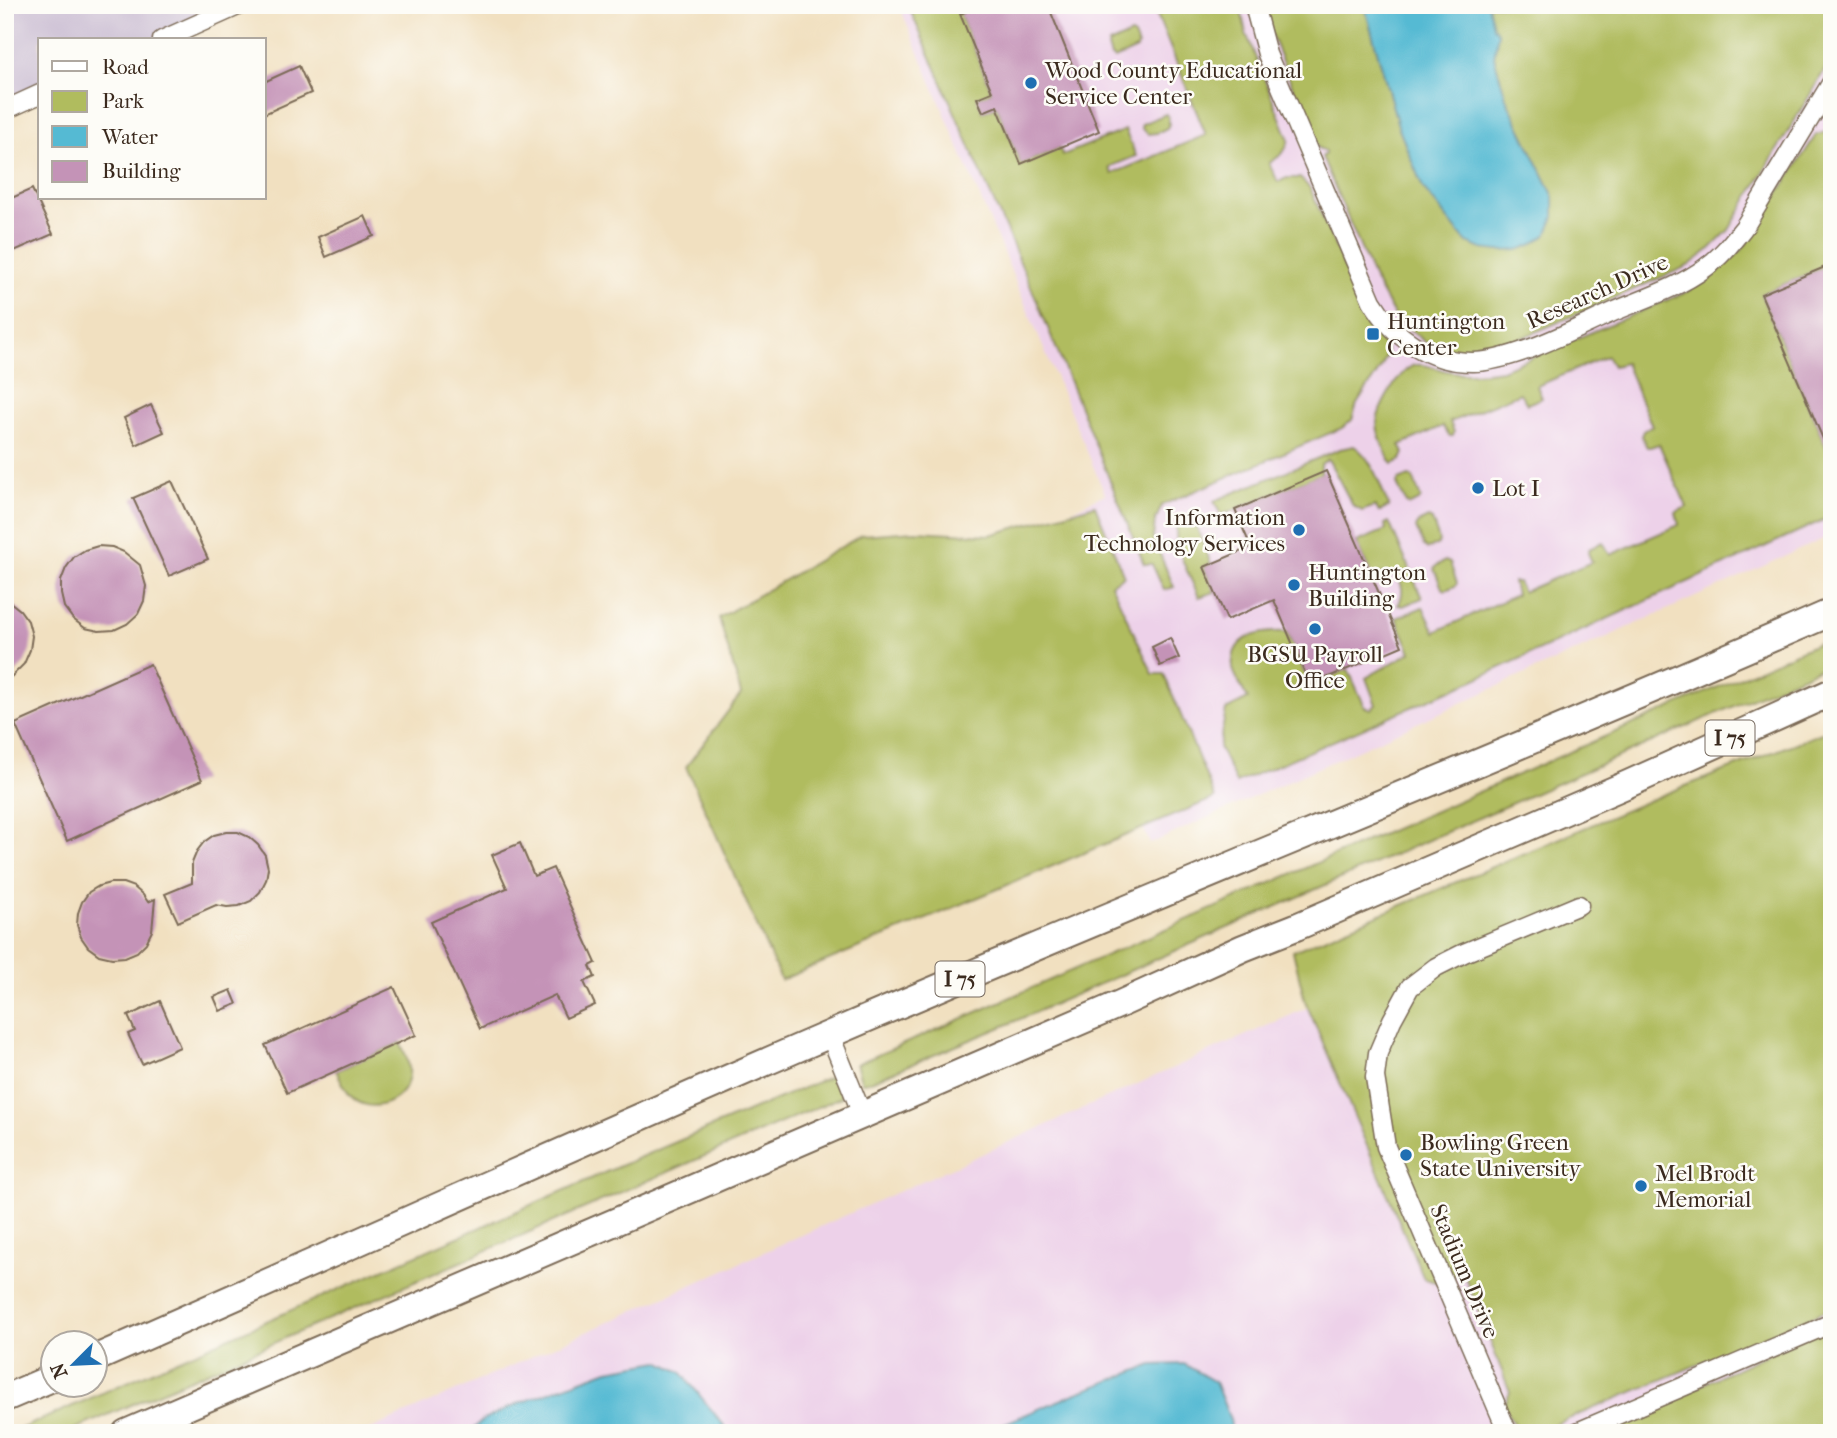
<svg xmlns="http://www.w3.org/2000/svg" width="1837" height="1438" viewBox="0 0 1837 1438" font-family="'IM FELL French Canon',serif">
  <rect width="100%" height="100%" fill="#fdfcf7"/>
  <filter id="ink" filterUnits="userSpaceOnUse"><feTurbulence type="fractalNoise" baseFrequency=".0143" numOctaves="2"/><feDisplacementMap in="SourceGraphic" scale="14" xChannelSelector="R" yChannelSelector="G"/><feConvolveMatrix kernelMatrix="1 2 1 2 8 2 1 2 1" color-interpolation-filters="sRGB"/></filter>
  <filter id="wash" filterUnits="userSpaceOnUse"><feTurbulence type="fractalNoise" baseFrequency=".00686" numOctaves="4" result="noise"/><feDisplacementMap in="SourceGraphic" scale="28" xChannelSelector="R" yChannelSelector="G"/><feGaussianBlur stdDeviation="1.57" result="paint"/><feColorMatrix in="noise" values="0 0 0 0 0 0 0 0 0 0 0 0 0 0 0 0 0 1.4 0 .05"/><feComposite in="paint" operator="in"/></filter>
  <g filter="url(#wash)">
    <rect width="100%" height="100%" fill="#f1e0c0"/>
    <g fill="#edd1e9">
      <path d="M899,5H1832V535L1150,844L1025,533L1105,494Z"/>
      <path d="M1832,784V1433H362L1598,877Z"/>
    </g>
    <path fill="#ccbfd4" d="M5,5H240L162,40H40V94L5,110Z"/>
    <g fill="#b0bc5e" stroke="#76733e" stroke-width="2">
      <path d="M908,5H980L960,14L992,92L978,98L983,112L997,106L1021,164L1059,148L1063,155L1125,130L1136,156L1109,167L1112,174L1206,135L1153,5H1240L1246,33L1289,140C1284,155 1281,155 1269,163L1278,182L1287,178H1300L1310,188L1362,309L1383,342L1387,354L1382,366L1357,404L1352,420L1342,428L1162,505L1155,522L1153,538L1174,587L1164,590L1152,564H1144L1037,301Z"/>
      <path d="M1264,5H1365L1366,11L1399,129L1423,188L1467,243L1554,217V197L1507,101L1494,57L1495,45L1488,5H1832V58L1729,230L1708,251L1688,266L1494,350L1459,353L1425,342L1395,317L1373,277L1322,157L1325,154V151L1318,148L1265,20Z"/>
      <path d="M1131,34L1134,36L1138,46L1137,49L1115,59L1111,57L1108,47L1109,44Z"/>
      <path d="M1166,114L1168,116L1169,124L1167,128L1157,133L1148,134L1141,128L1142,124Z"/>
      <path d="M1832,130V191L1830,192L1828,211V234L1832,233V262L1831,264L1761,294L1830,456H1832V516L1467,683L1236,783L1219,747L1226,710L1248,699C1243,690 1236,679 1233,669C1232,666 1233,662 1233,658C1237,633 1266,631 1287,632L1310,685L1348,669L1365,707L1371,709L1376,705L1366,678L1411,652L1396,618L1423,607L1435,632L1516,595L1513,582H1518L1523,592L1592,562L1588,553L1589,549L1603,542L1610,555L1679,525L1676,512L1687,507L1659,444L1650,447H1647L1641,436L1643,431L1652,426L1625,363L1613,366L1607,356L1537,386L1542,398L1527,404L1520,393L1450,422L1454,432L1453,436H1449L1443,426L1400,445L1404,453L1401,460L1393,464C1386,456 1377,433 1377,423C1378,408 1400,369 1415,365C1426,363 1436,369 1447,371C1465,375 1483,373 1502,370L1684,293L1711,278L1742,250L1816,135Z"/>
      <path d="M1354,446C1373,458 1380,486 1389,507L1379,512L1375,506L1362,511L1353,506L1328,459L1321,464V474L1235,510L1221,515L1214,501L1340,449Z"/>
      <path d="M1409,476L1413,478L1421,498L1419,501L1410,505L1406,503L1397,484L1399,480Z"/>
      <path d="M1095,505L1124,576L1111,584L1153,674H1164L1215,798L781,980L686,767L741,694L719,618L862,535L915,531L990,535Z"/>
      <path d="M1428,518L1432,520L1439,540L1438,544L1428,549L1424,546L1416,528L1418,523Z"/>
      <path d="M1186,519L1195,523L1211,564L1204,567L1215,592L1199,597C1191,578 1168,539 1179,521Z"/>
      <path d="M1389,522L1422,598L1403,606L1398,605C1410,585 1394,565 1372,577L1357,542L1386,530L1385,524Z"/>
      <path d="M1445,561L1450,563L1457,583L1455,586L1446,590L1442,588L1434,569L1437,565Z"/>
      <path d="M1832,637V663L1004,1026L871,1081L862,1083L856,1064L920,1037Z"/>
      <path d="M1832,729V1308L1535,1433H1519L1503,1406L1510,1392L1462,1269L1443,1284L1424,1279L1305,1001L1293,951L1660,796Z"/>
      <path d="M400,1042C405,1054 412,1066 408,1080C401,1104 368,1116 350,1095C344,1089 341,1078 336,1071Z"/>
      <path d="M834,1075L843,1085L841,1097L66,1433H11L629,1162Z"/>
      <path d="M1832,1324V1433H1598Z"/>
    </g>
    <g fill="#55bad3" stroke="#487278" stroke-width="2">
      <path d="M1365,5H1488L1493,26L1498,33L1494,57L1507,101L1554,197V217L1546,235L1531,245L1518,250L1498,251L1482,249L1467,243L1423,188L1399,129L1366,11Z"/>
      <path d="M659,1361L681,1372L730,1433H469L483,1420L520,1403L608,1370Z"/>
      <path d="M1184,1364L1215,1382L1230,1419L1232,1433H991L996,1427L1077,1393L1152,1365Z"/>
    </g>
    <g id="blocks">
      <g fill="#c493b7">
        <path d="M980,5H1048L1099,131L1021,164L997,106L983,112L977,98L992,92L960,14Z"/>
        <path d="M299,66L311,93L264,114V82Z"/>
        <path d="M32,189L53,234L5,255V207L10,205L7,200Z"/>
        <path d="M365,216L374,236L326,257L318,237Z"/>
        <path d="M1832,264V460L1761,294Z"/>
        <path d="M151,405L164,432L136,445L124,418Z"/>
        <path d="M1326,471L1402,646L1310,685L1274,600L1227,620L1204,567L1251,547L1235,510Z"/>
        <path d="M172,481L208,559L169,576L133,498Z"/>
        <path d="M98,546L112,547L124,552L140,565L146,586L144,601L138,614L127,624L114,630L99,631L85,628L73,619L64,607L61,594V581L66,568L74,557L85,550Z"/>
        <path d="M5,598L20,610L28,621L32,636L30,650L24,664L5,683Z"/>
        <path d="M1170,638L1179,658L1160,666L1152,647Z"/>
        <path d="M150,664L202,780L67,841L15,724Z"/>
        <path d="M226,832H238L249,837L258,845L265,855L268,868L266,880L260,892L251,901L239,906L227,907L216,905L178,922L165,894L192,883V863L197,851L204,842L214,835Z"/>
        <path d="M520,843L534,876L553,868L596,963L590,966L595,977L584,982L595,1005L566,1018L555,995L480,1029L431,922L507,888L492,855Z"/>
        <path d="M110,883H123L134,887L143,895L148,902L155,899L152,931L146,943L137,952L125,957L112,958L99,955L88,947L81,937L77,925L78,913L82,902L89,892L99,886Z"/>
        <path d="M394,987L416,1035L287,1093L265,1045Z"/>
        <path d="M231,990L237,1004L220,1011L214,997Z"/>
        <path d="M160,1001L180,1047L142,1064L128,1034L135,1031L128,1016Z"/>
      </g>
    </g>
  </g>
  <g filter="url(#ink)">
    <use href="#blocks" fill-opacity="0" stroke="#7b6a57" stroke-width="2"/>
    <g fill="none" stroke-linecap="round" stroke-linejoin="round">
      <g stroke="#7b6a57" stroke-width="21">
        <g id="minor">
          <path d="M1254,5L1267,54L1372,301C1394,338 1429,362 1472,362C1513,362 1575,329 1613,312C1643,299 1678,288 1705,268C1721,257 1733,241 1745,226L1832,82"/>
          <path d="M162,40L240,5"/>
          <path d="M5,110L40,94"/>
          <path d="M830,1035L862,1114"/>
          <path d="M1508,1433L1386,1147L1375,1077L1378,1053L1392,1020L1410,987L1436,967L1464,953L1579,905"/>
          <path d="M1575,1433L1832,1323"/>
        </g>
      </g>
      <g stroke="#7b6a57" stroke-width="30">
        <g id="highway">
          <path d="M94,1359C341,1251 586,1139 833,1033C1165,890 1501,757 1832,612"/>
          <path d="M5,1398L52,1378"/>
          <path d="M126,1433L1120,1004L1243,948L1296,927L1628,784L1832,692"/>
        </g>
      </g>
      <use href="#minor" stroke="#fff" stroke-width="18"/>
      <use href="#highway" stroke="#fff" stroke-width="26"/>
    </g>
  </g>
  <g fill="#1f6fb2" stroke="#fdfcf7" stroke-width="2.5">
    <circle cx="1031" cy="83" r="7"/>
    <rect x="1366" y="327" width="14" height="14" rx="3.5"/>
    <circle cx="1478" cy="488" r="7"/>
    <circle cx="1299" cy="530" r="7"/>
    <circle cx="1294" cy="585" r="7"/>
    <circle cx="1315" cy="629" r="7"/>
    <circle cx="1406" cy="1155" r="7"/>
    <circle cx="1641" cy="1186" r="7"/>
  </g>
  <g text-anchor="middle" stroke-width="5" stroke-linejoin="round" paint-order="stroke">
    <g fill="#fdfcf7" stroke="#75695f" stroke-width="2">
      <rect x="1705.5" y="720.5" width="49" height="35" rx="5"/>
      <rect x="935.5" y="961.5" width="49" height="35" rx="5"/>
    </g>
    <g font-size="21" font-weight="bold" fill="#3b2a1e">
      <text x="1730" y="745">I 75</text>
      <text x="960" y="986">I 75</text>
    </g>
    <g font-size="23" fill="#3b2a1e" stroke="#fdfcf7" text-anchor="start">
      <text x="1045" y="78">Wood County Educational<tspan x="1045" dy="26">Service Center</tspan></text>
      <text x="1387" y="329">Huntington<tspan x="1387" dy="26">Center</tspan></text>
      <text x="1492" y="496">Lot I</text>
      <text x="1285" y="525" text-anchor="end">Information<tspan x="1285" dy="26">Technology Services</tspan></text>
      <text x="1308" y="580">Huntington<tspan x="1308" dy="26">Building</tspan></text>
      <text x="1315" y="662" text-anchor="middle">BGSU Payroll<tspan x="1315" dy="26">Office</tspan></text>
      <text x="1420" y="1150">Bowling Green<tspan x="1420" dy="26">State University</tspan></text>
      <text x="1655" y="1181">Mel Brodt<tspan x="1655" dy="26">Memorial</tspan></text>
    </g>
    <g font-size="23" fill="#3b2a1e" stroke="#fdfcf7">
      <text transform="translate(1597 291) rotate(-24)" y="8">Research Drive</text>
      <text transform="translate(1465 1271) rotate(67)" y="8">Stadium Drive</text>
    </g>
  </g>
  <rect width="1837" height="1438" fill="none" stroke="#fdfcf7" stroke-width="28"/>
  <rect x="38" y="38" width="228" height="161" fill="#fdfcf7" stroke="#afa8a0" stroke-width="2"/>
  <rect x="52" y="61" width="35" height="10" fill="#ffffff" stroke="#afa8a0" stroke-width="2"/>
  <text x="102" y="74" font-size="21" fill="#3b2a1e">Road</text>
  <rect x="52" y="91" width="35" height="21" fill="#b0bc5e" stroke="#afa8a0" stroke-width="2"/>
  <text x="102" y="108" font-size="21" fill="#3b2a1e">Park</text>
  <rect x="52" y="126" width="35" height="21" fill="#55bad3" stroke="#afa8a0" stroke-width="2"/>
  <text x="102" y="144" font-size="21" fill="#3b2a1e">Water</text>
  <rect x="52" y="161" width="35" height="21" fill="#c493b7" stroke="#afa8a0" stroke-width="2"/>
  <text x="102" y="178" font-size="21" fill="#3b2a1e">Building</text>
  <g transform="translate(74 1364) rotate(246)"><circle r="33" fill="#fdfcf7" stroke="#afa8a0" stroke-width="2"/>
  <path d="M0-5L12 26L0 18L-12 26Z" fill="#1f6fb2"/>
  <text y="-10" font-size="19" font-weight="bold" text-anchor="middle" fill="#3b2a1e">N</text>
  </g>
</svg>
